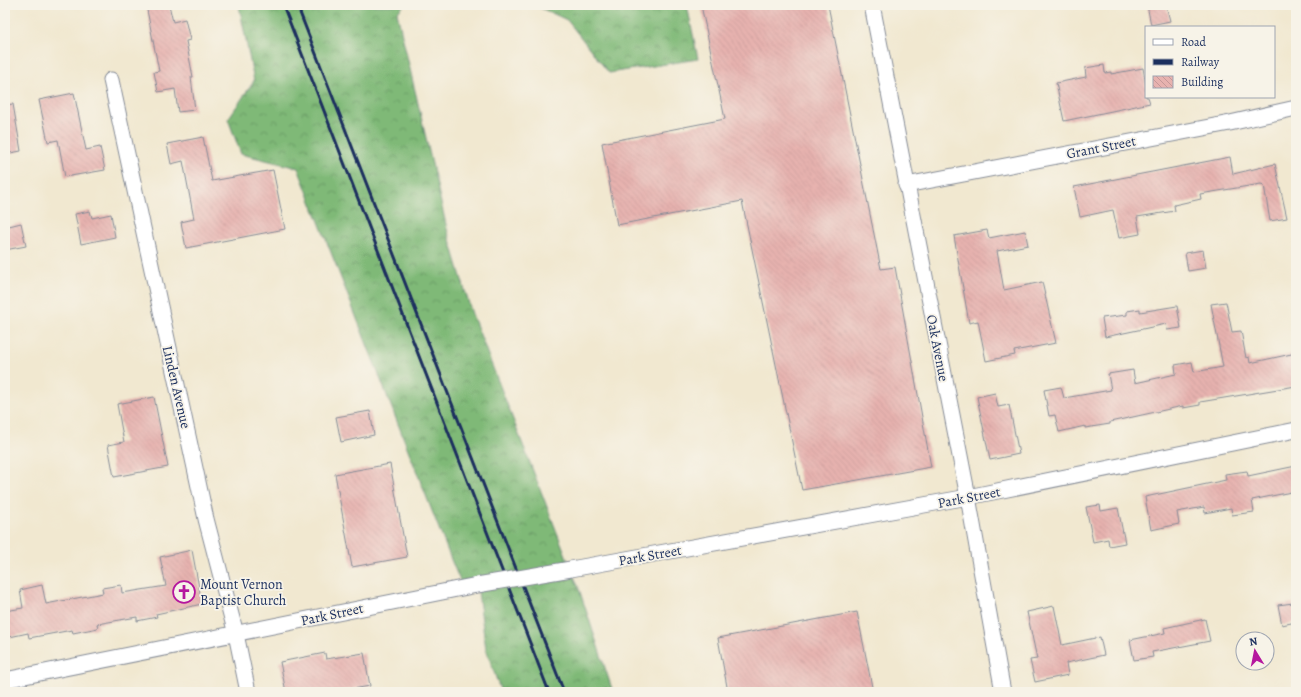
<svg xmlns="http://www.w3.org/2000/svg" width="1301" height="697" viewBox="0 0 1301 697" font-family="Alegreya,serif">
  <defs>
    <pattern id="forest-crowns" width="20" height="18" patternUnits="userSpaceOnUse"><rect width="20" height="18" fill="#7fb977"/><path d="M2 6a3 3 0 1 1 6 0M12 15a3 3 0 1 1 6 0" fill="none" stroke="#679765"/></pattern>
    <pattern id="building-back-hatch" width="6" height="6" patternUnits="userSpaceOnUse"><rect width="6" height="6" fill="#e7b2af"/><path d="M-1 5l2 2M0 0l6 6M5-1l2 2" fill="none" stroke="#c69999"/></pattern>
  </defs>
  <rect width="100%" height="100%" fill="#f7f3e8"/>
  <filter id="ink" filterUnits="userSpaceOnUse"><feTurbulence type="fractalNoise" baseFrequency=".025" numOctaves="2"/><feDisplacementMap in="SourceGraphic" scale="8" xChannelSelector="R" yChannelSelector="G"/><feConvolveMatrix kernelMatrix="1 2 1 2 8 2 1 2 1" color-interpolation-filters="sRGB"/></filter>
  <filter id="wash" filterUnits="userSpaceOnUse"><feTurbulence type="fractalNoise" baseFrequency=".012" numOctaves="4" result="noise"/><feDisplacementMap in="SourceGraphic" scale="16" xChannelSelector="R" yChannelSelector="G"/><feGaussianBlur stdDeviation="0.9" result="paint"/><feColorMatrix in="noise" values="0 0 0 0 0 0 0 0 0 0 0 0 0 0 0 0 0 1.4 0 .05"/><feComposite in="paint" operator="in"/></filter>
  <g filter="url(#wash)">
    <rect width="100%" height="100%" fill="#f1e8d0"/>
    <g fill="url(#forest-crowns)" stroke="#4d746a">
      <path d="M239,5H404L397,13L448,233L472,314L579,589L613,692H501L486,649L477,585L463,588L452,562L298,168L241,154L228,119L254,81Z"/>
      <path d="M534,5H687L698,59L609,73L567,20Z"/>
    </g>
    <g id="blocks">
      <g fill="url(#building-back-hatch)">
        <path d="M146,5H169L173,22L185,19L190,40L186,41L193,77H191L195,110L178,112L175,89L158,92L154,72L159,71Z"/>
        <path d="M701,5H828L881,269L895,267L931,467L802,490L742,201L617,225L602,143L725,119Z"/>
        <path d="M1147,5H1166L1170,21L1151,25Z"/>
        <path d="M1104,65L1105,73L1111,72V74L1143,68L1146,85V97H1148L1150,103L1064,121L1056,83L1086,77L1085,68Z"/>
        <path d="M74,93L86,150L100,147L105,170L65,177L58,140L48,142L39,100Z"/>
        <path d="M13,104L21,151L5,154V105Z"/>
        <path d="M203,137L212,181L273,170L285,229L186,248L181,222L194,219L183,161L171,164L167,144Z"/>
        <path d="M1230,157L1233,174L1275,164L1287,218L1270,221L1264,185L1261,184L1200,194L1201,199L1174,205L1175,211L1137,217L1140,234L1119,238L1113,210L1080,217L1074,187Z"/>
        <path d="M90,211L92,218L111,214L115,237L81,244L75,214Z"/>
        <path d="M21,223L26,246L5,250V227Z"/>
        <path d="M987,230L989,238L1025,231L1028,245L997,251L1004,290L1042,282L1056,343L1014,351L1015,355L986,361L978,321L969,323L954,236Z"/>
        <path d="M1203,250L1206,268L1188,271L1185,253Z"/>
        <path d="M1226,302L1232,332L1241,331L1246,358L1249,357L1250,363L1296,353V386L1200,402V405L1183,408V406L1110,422V424L1085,428V426L1059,432L1055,415L1049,416L1044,390L1061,387L1064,398L1111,390L1108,374L1133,370L1135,383L1176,374L1175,365L1192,362L1194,372L1223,367L1211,304Z"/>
        <path d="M1177,306L1181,328L1167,330L1166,324L1105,337L1102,318L1127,315V311L1140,309V312Z"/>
        <path d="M995,393L998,407L1009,405L1019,454L990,460L977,397Z"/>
        <path d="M154,397L168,467L114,477L108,445L124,442L117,404Z"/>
        <path d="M370,411L374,435L341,442L336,417Z"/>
        <path d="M390,464L407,557L352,567L335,474Z"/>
        <path d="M1296,466V491L1252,500L1254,512L1232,515L1231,508L1205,513L1204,507L1177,512L1179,524L1151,530L1145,497L1226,480L1225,474L1247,471L1248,476Z"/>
        <path d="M1100,505L1101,511L1118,508L1125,543L1109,546L1108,539L1093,542L1086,507Z"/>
        <path d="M192,550L202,604L156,614L157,617L137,621V617L97,624L98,628L73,633L72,630L29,638L28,633L5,638V611L23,608L20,590L42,585L46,604L103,593L102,588L121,585L122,593L166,586L160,557Z"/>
        <path d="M1293,603L1296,622L1282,625L1278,605Z"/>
        <path d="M1054,606L1062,645L1100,637L1104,655L1066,663L1068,675L1035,682L1030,660L1037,659L1027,612Z"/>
        <path d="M857,612L873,692H728L718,638Z"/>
        <path d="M1205,619L1210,641L1152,652L1153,657L1134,660L1130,640L1165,633L1164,628Z"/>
        <path d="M325,653L326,659L364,653L370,686L336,692H286L280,662Z"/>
      </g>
    </g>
  </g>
  <g filter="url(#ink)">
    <use href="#blocks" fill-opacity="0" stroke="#868c97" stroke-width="1"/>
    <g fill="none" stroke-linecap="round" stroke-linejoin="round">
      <g stroke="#868c97" stroke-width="17">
        <g id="street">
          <path d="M872,5L968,497L1003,692"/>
          <path d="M111,80L206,519L236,634L248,692"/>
          <path d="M906,185L1230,123L1296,108"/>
          <path d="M571,569L968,497L1296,430"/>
          <path d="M5,680L477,585"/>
        </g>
      </g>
      <use href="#street" stroke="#fff" stroke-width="15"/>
      <g stroke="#1b2f5e" stroke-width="3">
        <path d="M283,5L549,692"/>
        <path d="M297,5L564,692"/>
      </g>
      <g stroke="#868c97" stroke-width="17" stroke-linecap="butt">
        <path id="street-bridge" d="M477,585L571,569"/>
      </g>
      <use href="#street-bridge" stroke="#fff" stroke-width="15"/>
    </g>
  </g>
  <defs>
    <g id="church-ring" transform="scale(1.15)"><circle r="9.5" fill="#f7f3e8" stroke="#b5179e" stroke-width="1.5"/><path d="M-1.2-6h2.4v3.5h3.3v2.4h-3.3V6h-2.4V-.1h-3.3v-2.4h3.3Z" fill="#b5179e"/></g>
  </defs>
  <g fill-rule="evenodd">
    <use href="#church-ring" x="184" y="592"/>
  </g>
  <g text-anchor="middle" stroke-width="3.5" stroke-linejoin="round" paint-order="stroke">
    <g font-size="14" fill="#1b2f5e" stroke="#f7f3e8">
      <text transform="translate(1101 147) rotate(-11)" y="5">Grant Street</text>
      <text transform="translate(938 348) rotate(79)" y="5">Oak Avenue</text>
      <text transform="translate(177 387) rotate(77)" y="5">Linden Avenue</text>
      <text transform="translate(969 497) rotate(-11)" y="5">Park Street</text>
      <text transform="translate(650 555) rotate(-10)" y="5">Park Street</text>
      <text transform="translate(332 614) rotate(-12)" y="5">Park Street</text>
    </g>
    <g font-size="14" fill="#1b2f5e" stroke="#f7f3e8" text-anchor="start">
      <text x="200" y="589">Mount Vernon<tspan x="200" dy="16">Baptist Church</tspan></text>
    </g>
  </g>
  <rect width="1301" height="697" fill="none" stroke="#f7f3e8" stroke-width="20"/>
  <rect x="1145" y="26" width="130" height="72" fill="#f7f3e8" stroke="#9fa5b1"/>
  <rect x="1153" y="39" width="20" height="6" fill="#ffffff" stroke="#9fa5b1"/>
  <text x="1181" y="46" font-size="12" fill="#1b2f5e">Road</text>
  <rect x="1153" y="59" width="20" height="6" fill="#1b2f5e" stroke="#9fa5b1"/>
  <text x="1181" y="66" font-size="12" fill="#1b2f5e">Railway</text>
  <rect x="1153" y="76" width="20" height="12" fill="url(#building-back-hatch)" stroke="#9fa5b1"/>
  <text x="1181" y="86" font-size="12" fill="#1b2f5e">Building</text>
  <g transform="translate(1255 651) rotate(350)"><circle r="19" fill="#f7f3e8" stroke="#9fa5b1"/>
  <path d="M0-3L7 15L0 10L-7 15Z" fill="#b5179e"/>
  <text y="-6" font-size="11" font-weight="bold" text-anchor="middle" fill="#1b2f5e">N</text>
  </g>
</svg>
